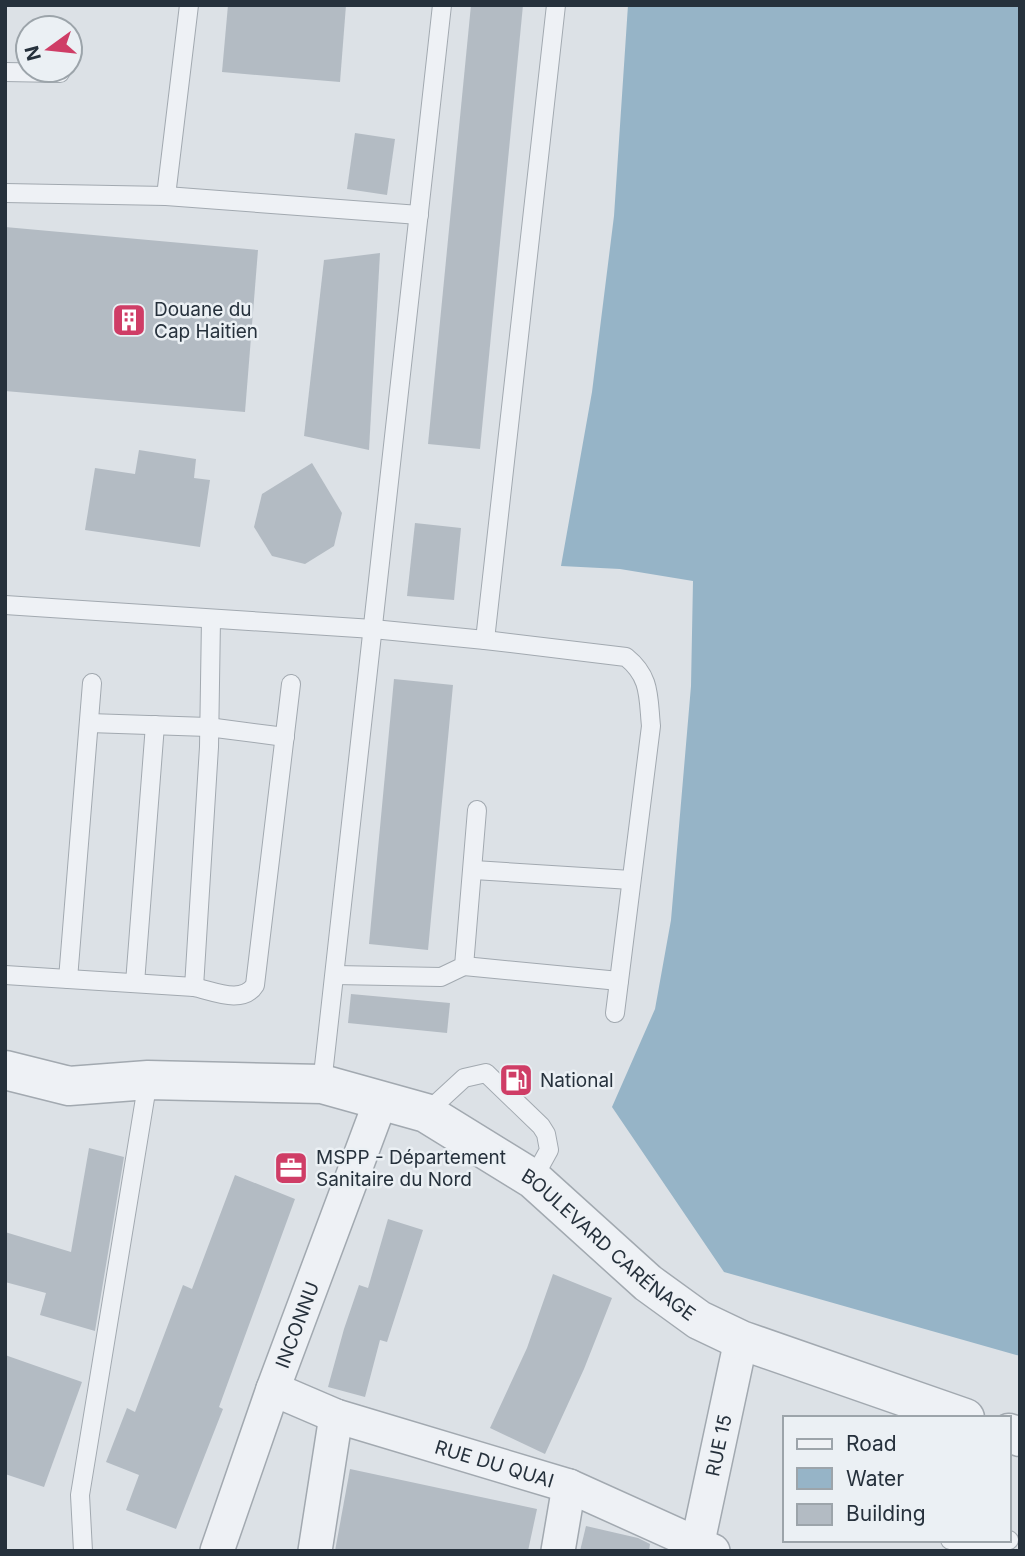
<svg xmlns="http://www.w3.org/2000/svg" width="1025" height="1556" viewBox="0 0 1025 1556" font-family="Inter,sans-serif">
  <rect width="100%" height="100%" fill="#dce1e6"/>
  <path fill="#96b4c7" d="M628,5H1020V1356L724,1272L612,1107L655,1009L671,920L691,686L693,581L620,569L561,566L592,392L614,216Z"/>
  <g fill="#b3bbc3">
    <path d="M228,5H346L340,82L222,72Z"/>
    <path d="M471,5H523L480,449L428,444Z"/>
    <path d="M355,133L395,139L387,195L347,189Z"/>
    <path d="M5,227L258,250L245,412L5,391Z"/>
    <path d="M380,253L369,450L304,436L324,260Z"/>
    <path d="M139,450L196,459L194,478L210,480L200,547L85,530L95,468L135,474Z"/>
    <path d="M312,463L342,513L334,546L305,564L272,556L254,527L262,494Z"/>
    <path d="M415,523L461,528L454,600L407,596Z"/>
    <path d="M394,679L453,685L428,950L369,944Z"/>
    <path d="M351,994L450,1003L447,1033L348,1023Z"/>
    <path d="M89,1148L124,1157L95,1331L40,1315L46,1293L5,1282V1232L71,1252Z"/>
    <path d="M235,1175L295,1199L219,1407L223,1409L176,1529L126,1510L139,1475L106,1462L127,1408L135,1412L183,1285L192,1289Z"/>
    <path d="M388,1219L423,1230L387,1342L380,1340L365,1397L328,1387L344,1329L359,1285L368,1288Z"/>
    <path d="M553,1274L612,1298L584,1369L545,1454L490,1428L527,1348Z"/>
    <path d="M5,1355L82,1382L44,1487L5,1474Z"/>
    <path d="M350,1469L537,1509L528,1551H335Z"/>
    <path d="M586,1526L638,1538L650,1544L649,1551H580Z"/>
  </g>
  <g fill="none" stroke-linecap="round" stroke-linejoin="round">
    <g stroke="#a2a9b0" stroke-width="20">
      <g id="service">
        <path d="M5,72L60,73"/>
        <path d="M5,193L166,196L419,215"/>
        <path d="M166,196L189,5"/>
        <path d="M5,605L373,629L485,640L556,5"/>
        <path d="M485,640L626,657C651,677 648,697 651,726L615,1013"/>
        <path d="M89,723L208,727L285,737"/>
        <path d="M474,870L631,880"/>
        <path d="M464,966L619,981"/>
        <path d="M5,975L194,987L209,747L211,619"/>
        <path d="M335,975L441,977L464,966L477,810"/>
        <path d="M68,979L92,683"/>
        <path d="M135,983L155,725"/>
        <path d="M194,987C213,991 243,1005 255,985L291,684"/>
        <path d="M322,1084L442,5"/>
        <path d="M426,1113L464,1078L486,1073L541,1126L546,1134L549,1150L533,1179"/>
        <path d="M950,1540L990,1543L1009,1540"/>
        <path d="M83,1551L80,1495L148,1080"/>
      </g>
    </g>
    <g stroke="#a2a9b0" stroke-width="36">
      <g id="minor">
        <path id="s1" d="M273,1389L336,1416L569,1486L713,1551"/>
        <path id="s2" d="M217,1551L273,1389L381,1100"/>
        <path d="M315,1551L336,1416"/>
        <path d="M558,1551L569,1486"/>
        <path id="s3" d="M696,1551L741,1340"/>
      </g>
    </g>
    <g stroke="#a2a9b0" stroke-width="41">
      <g id="tertiary">
        <path id="s4" d="M5,1070L69,1086L148,1080L322,1084L426,1113L533,1179L648,1283L699,1320L741,1340L965,1418"/>
        <path d="M1009,1433L1020,1437"/>
      </g>
    </g>
    <use href="#service" stroke="#eef1f5" stroke-width="18"/>
    <use href="#minor" stroke="#eef1f5" stroke-width="33"/>
    <use href="#tertiary" stroke="#eef1f5" stroke-width="38"/>
  </g>
  <defs>
    <g id="building-square" transform="scale(1.75)"><rect x="-9" y="-9" width="18" height="18" rx="4" fill="#cf3d66" stroke="#ebf0f4"/><path d="M-4-6H4V6H1V3H-1V6H-4ZM-2.5-4.3h1.7v1.8h-1.7ZM.8-4.3h1.7v1.8H.8ZM-2.5-1h1.7V.8h-1.7ZM.8-1h1.7V.8H.8Z" fill="#fff"/></g>
    <g id="fuel-square" transform="scale(1.75)"><rect x="-9" y="-9" width="18" height="18" rx="4" fill="#cf3d66" stroke="#ebf0f4"/><path d="M-5.5-6h7V0h2V4h1.3V-2.5L3-4.5l.8-.8L6-3V5H2.5V1h-1V6h-7ZM-4.2-4.7v3.2H.2V-4.7Z" fill="#fff"/></g>
    <g id="office-square" transform="scale(1.75)"><rect x="-9" y="-9" width="18" height="18" rx="4" fill="#cf3d66" stroke="#ebf0f4"/><path d="M-6-3h4V-5.5h4V-3h4V5H-6ZM-1-4.5V-3h2v-1.5ZM-6 0V1H6V0Z" fill="#fff"/></g>
  </defs>
  <g fill-rule="evenodd">
    <use href="#building-square" x="129" y="320"/>
    <use href="#fuel-square" x="516" y="1080"/>
    <use href="#office-square" x="291" y="1168"/>
  </g>
  <g text-anchor="middle" stroke-width="5" stroke-linejoin="round" paint-order="stroke">
    <g font-size="19" fill="#26313c" stroke="#ebf0f4" text-anchor="start">
      <text x="154" y="316">Douane du<tspan x="154" dy="22">Cap Haitien</tspan></text>
      <text x="540" y="1087">National</text>
      <text x="316" y="1164">MSPP - Département<tspan x="316" dy="22">Sanitaire du Nord</tspan></text>
    </g>
    <g font-size="19" fill="#26313c" stroke="#ebf0f4">
      <text dy="7" stroke="none"><textPath href="#s4" startOffset="653">BOULEVARD CARÉNAGE</textPath></text>
      <text dy="7" stroke="none"><textPath href="#s2" startOffset="240">INCONNU</textPath></text>
      <text dy="7" stroke="none"><textPath href="#s3" startOffset="108">RUE 15</textPath></text>
      <text dy="7" stroke="none"><textPath href="#s1" startOffset="234">RUE DU QUAI</textPath></text>
    </g>
  </g>
  <rect width="1025" height="1556" fill="none" stroke="#26313c" stroke-width="14"/>
  <rect x="783" y="1416" width="228" height="126" fill="#ebf0f4" stroke="#9ca4aa" stroke-width="2"/>
  <rect x="797" y="1439" width="35" height="10" fill="#eef1f5" stroke="#9ca4aa" stroke-width="2"/>
  <text x="846" y="1451" font-size="21" fill="#26313c">Road</text>
  <rect x="797" y="1468" width="35" height="21" fill="#96b4c7" stroke="#9ca4aa" stroke-width="2"/>
  <text x="846" y="1486" font-size="21" fill="#26313c">Water</text>
  <rect x="797" y="1504" width="35" height="21" fill="#b3bbc3" stroke="#9ca4aa" stroke-width="2"/>
  <text x="846" y="1521" font-size="21" fill="#26313c">Building</text>
  <g transform="translate(49 49) rotate(255)"><circle r="33" fill="#ebf0f4" stroke="#9ca4aa" stroke-width="2"/>
  <path d="M0-5L12 26L0 18L-12 26Z" fill="#cf3d66"/>
  <text y="-10" font-size="19" font-weight="bold" text-anchor="middle" fill="#26313c">N</text>
  </g>
</svg>
